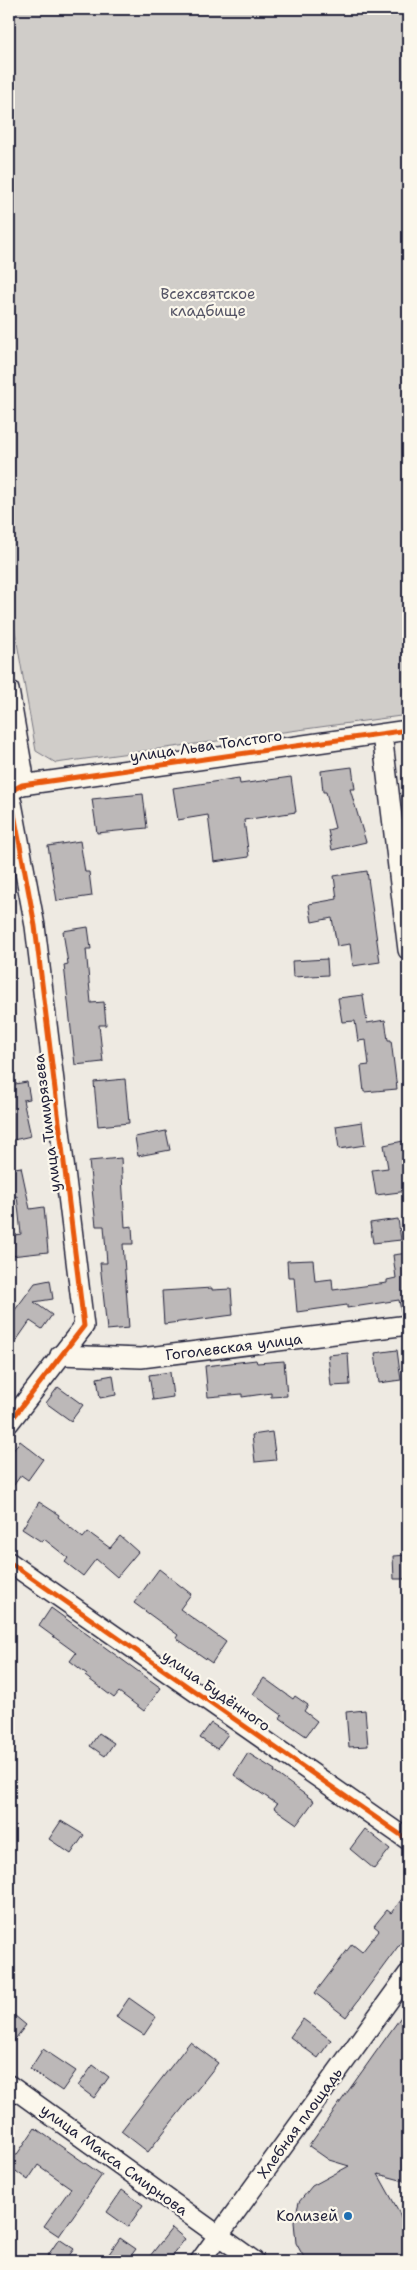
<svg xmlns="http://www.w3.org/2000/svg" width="417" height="2270" viewBox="0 0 417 2270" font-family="'Shantell Sans',sans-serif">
  <rect width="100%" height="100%" fill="#eeeae2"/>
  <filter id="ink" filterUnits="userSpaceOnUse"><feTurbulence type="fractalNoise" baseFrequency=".02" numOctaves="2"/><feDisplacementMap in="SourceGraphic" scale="10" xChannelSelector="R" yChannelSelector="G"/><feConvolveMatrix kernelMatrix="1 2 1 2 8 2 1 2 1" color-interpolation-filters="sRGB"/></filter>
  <g filter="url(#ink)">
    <path fill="#d0cdc9" stroke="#797882" d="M9,9H408V715L56,763L36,751L9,597Z"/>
    <g fill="#bcb8b8" stroke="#22223b">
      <path d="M352,767L355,789H350L366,842L332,850L328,830L335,828L326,792H323L321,771Z"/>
      <path d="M291,777L296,812L244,820L249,857L214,862L208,815L178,820L173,788L239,778L240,784Z"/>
      <path d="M143,794L147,828L97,833L92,799Z"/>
      <path d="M80,841L85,872H89L92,896L57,901L48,846Z"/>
      <path d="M367,871L380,962L353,966L350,944L337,946L332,918L312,922L309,904L337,899L334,876Z"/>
      <path d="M88,927L91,949H86L91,1003L104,1002L106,1025H99L103,1062L75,1065L64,965L68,964L63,931Z"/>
      <path d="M327,959L328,975L293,977L292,961Z"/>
      <path d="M363,995L367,1023L385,1020L388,1040H391L397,1089L364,1092L361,1066L369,1065L366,1040L358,1041L355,1021L342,1022L338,998Z"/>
      <path d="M125,1079L129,1123L98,1126L94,1082Z"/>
      <path d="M27,1082L30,1099L23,1100L31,1136L9,1141V1085Z"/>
      <path d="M362,1122L365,1145L339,1149L336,1126Z"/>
      <path d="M166,1131L170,1150L138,1156L135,1137Z"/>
      <path d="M408,1140V1159L405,1160L408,1191L376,1195L372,1170L388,1168L384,1145Z"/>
      <path d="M121,1158L125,1227L132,1226L133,1244H123L129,1328L107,1330L100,1263H107L104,1226H96L89,1161Z"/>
      <path d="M21,1167L30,1209L44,1207L48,1252L11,1256L9,1236L21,1234L17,1196L9,1198V1169Z"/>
      <path d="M398,1219L401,1240L373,1243L370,1223Z"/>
      <path d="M408,1253V1311H401L399,1300L347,1308V1305L297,1312L294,1277H288L287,1261L313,1260L315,1281L332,1279L333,1290L387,1283V1280L396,1278L393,1255Z"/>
      <path d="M50,1280L53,1299L34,1302L52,1315L42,1329L30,1321L9,1351V1318L35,1283Z"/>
      <path d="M212,1288V1290L231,1289L233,1315L164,1324L162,1291Z"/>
      <path d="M397,1350L401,1380L379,1383L375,1353Z"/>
      <path d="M348,1353L350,1385L331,1386L328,1355Z"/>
      <path d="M256,1360L257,1363L284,1361L287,1396L271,1397V1393L242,1397V1394L208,1397L205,1366Z"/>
      <path d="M170,1372L173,1397L153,1400L149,1375Z"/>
      <path d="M113,1375L116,1395L100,1398L97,1378Z"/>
      <path d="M58,1387L83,1405L71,1421L46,1403Z"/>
      <path d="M272,1432L276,1460L255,1462L252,1435Z"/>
      <path d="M20,1441L43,1459L28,1480L21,1475L9,1492V1456Z"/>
      <path d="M39,1502L59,1515L58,1517L83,1538L88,1532L110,1548L120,1536L138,1552L117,1577L96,1559L83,1576L65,1562L68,1558L44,1539L42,1542L22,1529Z"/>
      <path d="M408,1555V1579H394L393,1556Z"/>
      <path d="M159,1569L191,1594L180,1609L226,1642L212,1663L176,1638L178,1635L134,1603Z"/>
      <path d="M51,1608L161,1688L144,1711L119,1692L114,1698L85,1676L87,1674L70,1661L76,1653L39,1626Z"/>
      <path d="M264,1678L293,1699L295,1696L308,1705L304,1711L317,1721L306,1736L280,1718L282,1715L253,1694Z"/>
      <path d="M365,1710L368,1746L349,1747L346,1712Z"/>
      <path d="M211,1723L228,1734L217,1749L200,1738Z"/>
      <path d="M99,1733L114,1743L105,1756L90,1746Z"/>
      <path d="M248,1753L275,1770L274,1772L314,1801L297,1824L274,1808L277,1804L234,1775Z"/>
      <path d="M61,1821L84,1835L71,1854L49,1839Z"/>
      <path d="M365,1829L390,1849L374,1869L350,1849Z"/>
      <path d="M408,1891V1933L346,2017L315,1993L352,1944L362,1952L379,1930L374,1926L387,1910L391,1913Z"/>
      <path d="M129,1998L156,2017L144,2035L116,2017Z"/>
      <path d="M408,2007V2182L378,2174L398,2210L405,2229L408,2261H306L296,2243L294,2222L299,2202L312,2186L349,2166L329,2160L309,2146Z"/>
      <path d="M9,2011L26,2025L9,2047Z"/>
      <path d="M303,2019L331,2040L318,2058L290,2037Z"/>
      <path d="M190,2042L218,2063L148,2152L121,2131Z"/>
      <path d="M43,2049L76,2071L62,2091L30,2069Z"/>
      <path d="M93,2065L109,2077L94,2098L78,2086Z"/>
      <path d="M35,2128L102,2175L59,2236L44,2226L71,2188L38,2165L28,2180L9,2166Z"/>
      <path d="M122,2190L143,2205L128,2227L107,2212Z"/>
      <path d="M172,2228L185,2239L168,2261H146Z"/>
      <path d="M120,2238L136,2249L127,2261H104Z"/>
      <path d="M59,2239L74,2249L65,2261H44Z"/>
    </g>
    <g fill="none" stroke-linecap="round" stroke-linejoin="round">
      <g stroke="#22223b" stroke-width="22">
        <g id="minor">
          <path d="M9,690L23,771L22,785"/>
          <path d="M382,734L408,950"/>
          <path d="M9,792L22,785L408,730"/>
          <path d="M9,797L12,803L35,926L84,1326L9,1423"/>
          <path d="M60,1355L141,1358L408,1325"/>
          <path d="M9,1562L408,1840"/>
          <path d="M9,2085L254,2261"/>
          <path d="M200,2261L408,1974"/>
        </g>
      </g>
      <use href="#minor" stroke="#fbf7ec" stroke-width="19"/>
      <g stroke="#fbf7ec" stroke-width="8">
        <g id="cycleway">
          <path d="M9,792L22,785L408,730"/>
          <path d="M9,797L12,803L35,926L84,1326L9,1423"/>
          <path d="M9,1562L408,1840"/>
        </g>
      </g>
      <use href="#cycleway" stroke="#e8590c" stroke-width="5"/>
    </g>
  </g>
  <circle fill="#1f6fb2" stroke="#fbf7ec" stroke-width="2" cx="348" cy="2216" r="5"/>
  <g text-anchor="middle" stroke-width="4.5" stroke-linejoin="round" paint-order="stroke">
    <g font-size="15" fill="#565566" stroke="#fbf7ec">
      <text x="208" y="299">Всехсвятское<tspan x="208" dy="17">кладбище</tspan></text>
    </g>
    <g font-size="15" fill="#22223b" stroke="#fbf7ec">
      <text transform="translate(206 746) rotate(-8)" y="5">улица Льва Толстого</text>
      <text transform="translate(47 1123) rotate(-97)" y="5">улица Тимирязева</text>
      <text transform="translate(234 1347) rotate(-7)" y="5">Гоголевская улица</text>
      <text transform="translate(216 1691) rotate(35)" y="5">улица Будённого</text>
      <text transform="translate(300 2123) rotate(-54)" y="5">Хлебная площадь</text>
      <text transform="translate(114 2160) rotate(36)" y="5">улица Макса Смирнова</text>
    </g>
    <g font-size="15" fill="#22223b" stroke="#fbf7ec" text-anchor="end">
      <text x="338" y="2221">Колизей</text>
    </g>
  </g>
  <rect width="417" height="2270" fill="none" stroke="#fbf7ec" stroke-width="30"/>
  <rect x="15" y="15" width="387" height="2240" fill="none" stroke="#22223b" stroke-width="2" filter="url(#ink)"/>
</svg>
